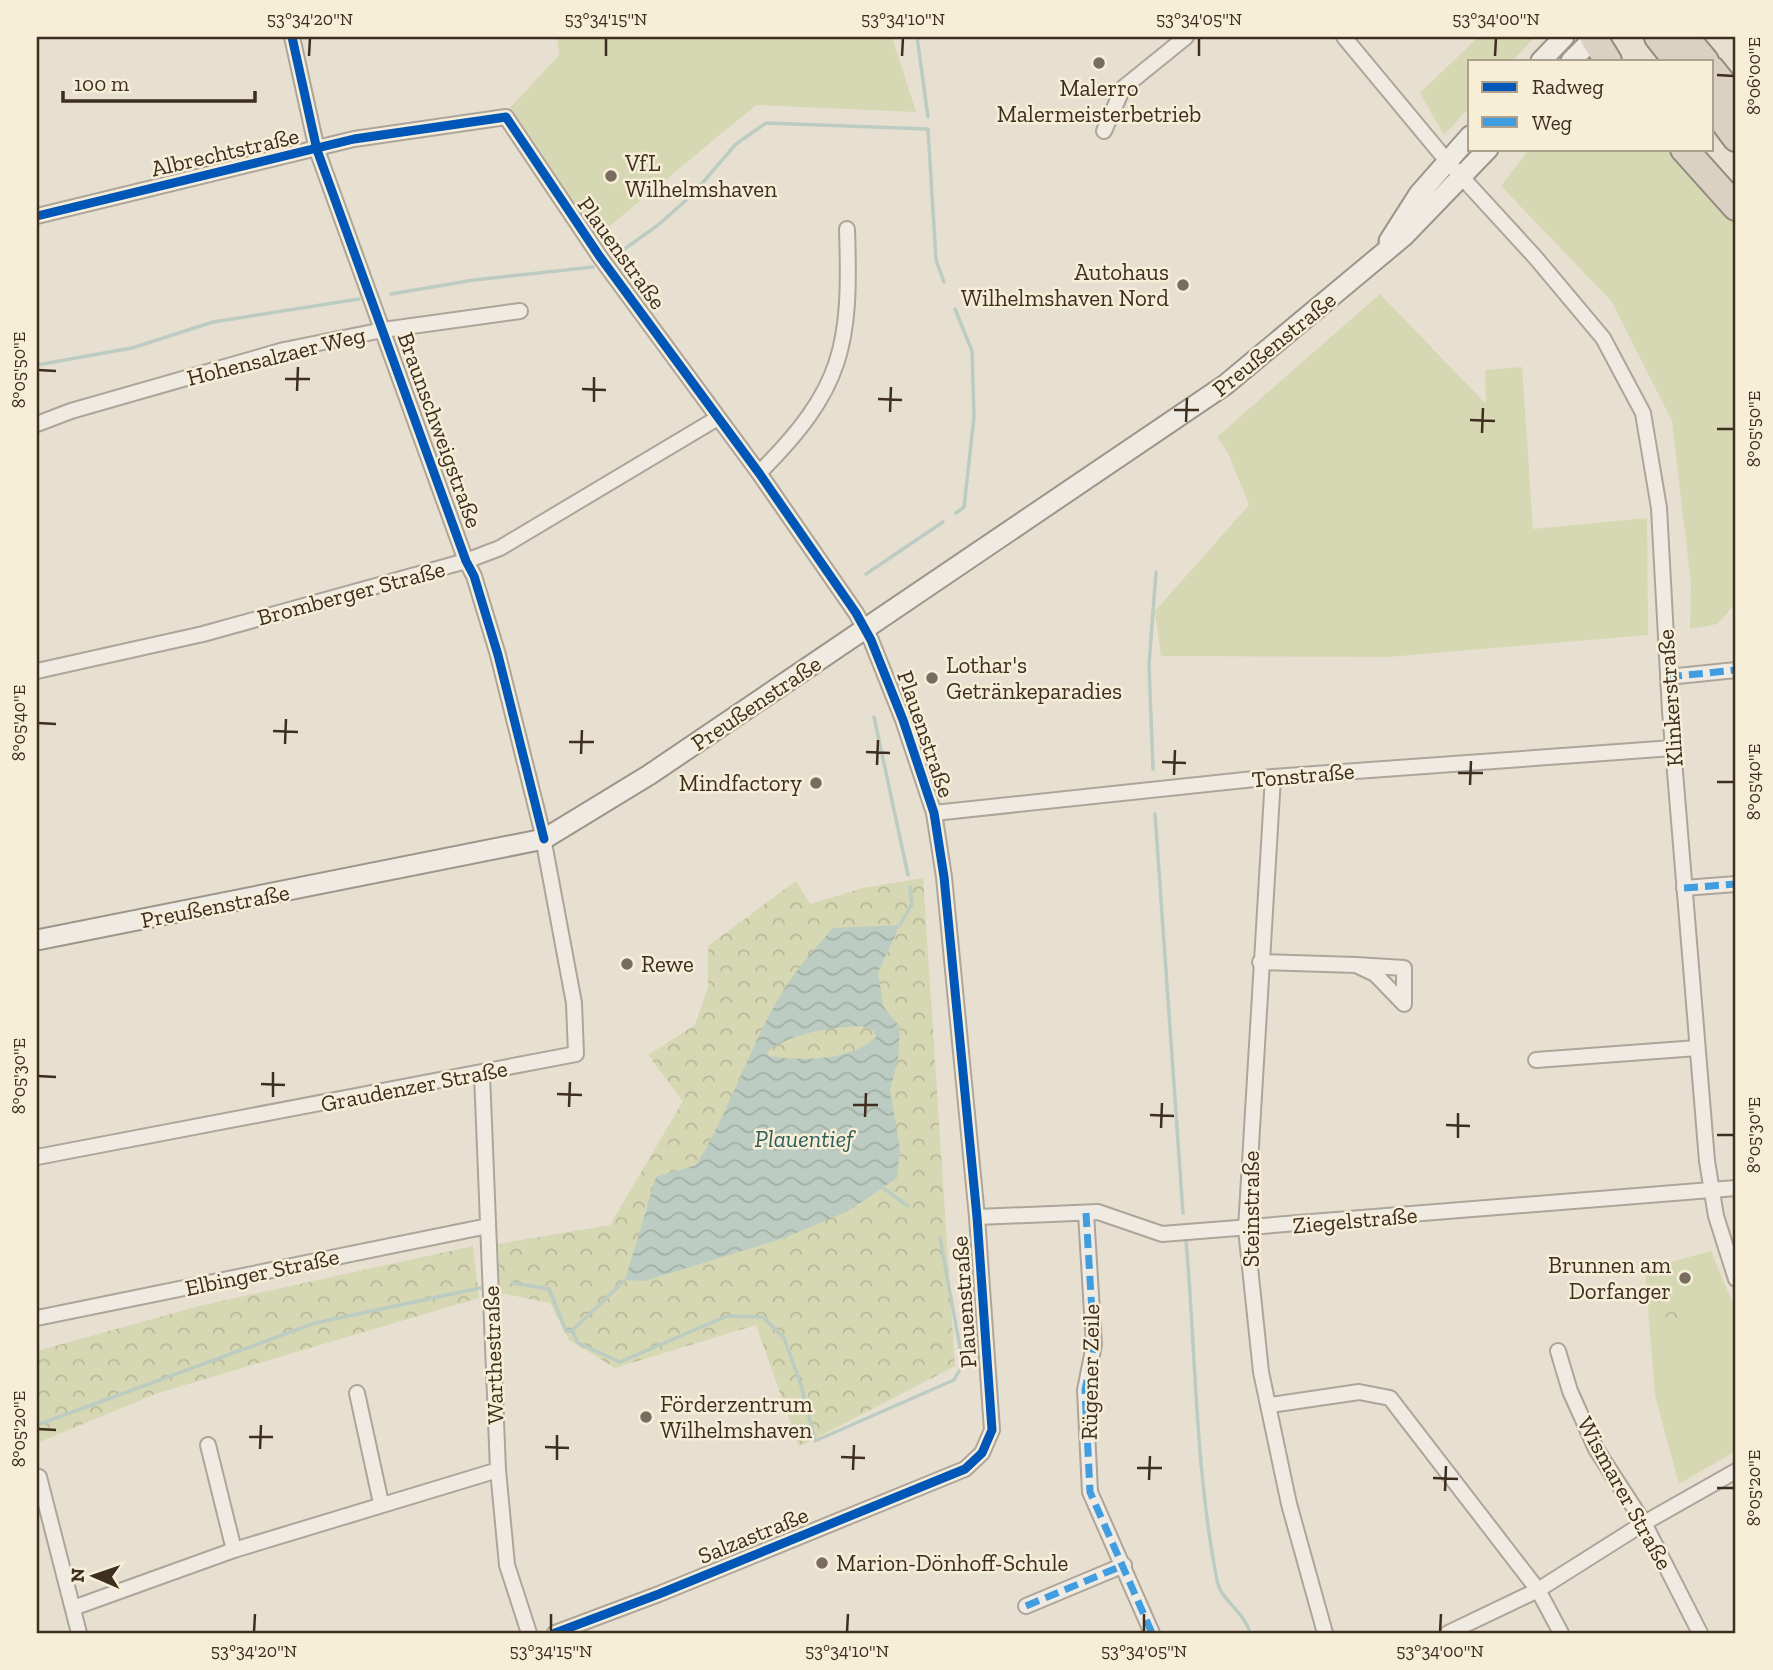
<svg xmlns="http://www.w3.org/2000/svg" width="1773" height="1670" viewBox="0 0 1773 1670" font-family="'Zilla Slab',serif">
  <defs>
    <pattern id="park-crowns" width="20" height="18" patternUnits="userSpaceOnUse" patternTransform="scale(1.75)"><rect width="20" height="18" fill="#d6d7b3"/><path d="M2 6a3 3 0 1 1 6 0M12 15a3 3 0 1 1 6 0" fill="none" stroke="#b9b99a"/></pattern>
    <pattern id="water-waves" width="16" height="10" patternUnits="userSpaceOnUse" patternTransform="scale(1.75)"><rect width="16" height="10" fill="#bcccc2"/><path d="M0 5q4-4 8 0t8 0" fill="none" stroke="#a2b0a6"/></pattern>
  </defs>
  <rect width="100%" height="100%" fill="#e7e0d1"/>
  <g fill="#d6d7b3">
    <path d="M557,37H892L916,112L756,105L594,239L508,110L559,55Z"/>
    <path d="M1478,37H1535L1512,61H1470V107L1444,135L1420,93Z"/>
    <path d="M1529,149H1676L1736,215V603L1717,624L1690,629L1691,584L1672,421L1612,302L1501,186Z"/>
    <path d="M1380,294L1486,404L1485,370L1522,367L1533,529L1647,518L1648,635L1388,657L1161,656L1155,611L1249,505L1228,453L1217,437Z"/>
    <path d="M1711,1251L1736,1311V1451L1679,1484L1655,1396L1645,1269Z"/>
  </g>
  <g fill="url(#park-crowns)">
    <path d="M923,878L955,1366L799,1447L756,1325L615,1368L569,1340L550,1303L500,1293L498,1244L610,1225L683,1101L648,1055L695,1025L708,987V946L796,881L810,904L863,888Z"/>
    <path d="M473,1246L479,1298L158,1393L37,1443V1351L199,1306Z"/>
    <path d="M1665,1291L1677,1302L1678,1327L1660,1329L1657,1292Z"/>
  </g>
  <path fill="url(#water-waves)" fill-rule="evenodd" d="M900,925L878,972L883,1006L900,1027L898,1059L890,1090L900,1148L897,1178L848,1211L784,1238L644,1281L625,1280L656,1177L696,1165C729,1112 747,1054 777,1001C792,974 813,951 833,928ZM862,1026L874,1031L876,1037C852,1061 802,1061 769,1056L767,1052C790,1033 832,1027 862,1026Z"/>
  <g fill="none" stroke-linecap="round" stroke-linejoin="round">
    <g stroke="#bcccc2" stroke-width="3.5">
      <path d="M917,37L928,117"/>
      <path d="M619,253L658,225L692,195L736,144L766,123L928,129L936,260L944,282"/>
      <path d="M391,294L474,280L593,267"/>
      <path d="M955,309L972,351L974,417L964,507L956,513"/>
      <path d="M37,365L132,348L213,322L359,299"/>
      <path d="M866,574L943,522"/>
      <path d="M874,717L908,875"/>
      <path d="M1153,769L1149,665L1156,572"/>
      <path d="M1155,814L1183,1213"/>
      <path d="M900,925L912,904L910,887"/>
      <path d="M883,1188L908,1206"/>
      <path d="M1186,1241C1196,1354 1195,1468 1217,1580C1220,1600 1245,1612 1250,1633"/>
      <path d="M625,1280L572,1331L578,1343L620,1362L727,1316L763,1317L784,1338L801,1385L815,1441L954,1380L963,1364L940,1238"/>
      <path d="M513,1283L549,1289L566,1331H572"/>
      <path d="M37,1425L315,1323L480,1288"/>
    </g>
    <g stroke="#ada599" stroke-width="18">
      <g id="minor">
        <path d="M1344,37L1447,161L1535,257L1603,338L1643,413L1659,508L1670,711L1707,1161L1716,1216L1736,1279"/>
        <path d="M1104,131L1123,88L1186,37"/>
        <path d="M37,216L354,139L506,117L600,257L759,473L856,613L871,640L903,720L934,813L944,877L977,1217L992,1430L982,1453L965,1469L659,1594L555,1633"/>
        <path d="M37,424L71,411L284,350L383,330L520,311"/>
        <path d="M759,473C844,388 851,346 847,229"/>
        <path d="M37,671L203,634L466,561L500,548L716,419"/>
        <path d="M1668,677L1736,670"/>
        <path d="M1273,777L1246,1229L1261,1372L1289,1504L1325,1633"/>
        <path d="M934,813L1273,777L1673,748"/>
        <path d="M1684,888L1736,884"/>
        <path d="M1260,962L1356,965L1375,974L1404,1004V968L1356,965"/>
        <path d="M1536,1060L1697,1048"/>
        <path d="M482,1074L498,1470L507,1565L529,1633"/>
        <path d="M37,1157L576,1054L574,1003L541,827L498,655L474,576L466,561L317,150L292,37"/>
        <path d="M1086,1213L1094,1345L1085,1390L1090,1492L1152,1633"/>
        <path d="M977,1217L1098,1212L1162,1234L1736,1188"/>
        <path d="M37,1318L488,1226"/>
        <path d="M1558,1351L1570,1391L1596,1449L1644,1523L1700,1633"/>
        <path d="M357,1393L381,1503"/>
        <path d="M1270,1405L1359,1392L1390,1398L1538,1590L1561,1633"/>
        <path d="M208,1445L234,1550"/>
        <path d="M39,1477L79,1633"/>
        <path d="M1026,1606L1124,1565"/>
        <path d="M73,1608L234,1550L498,1470"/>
        <path d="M1448,1633L1538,1590L1644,1523L1736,1471"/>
      </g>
    </g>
    <g stroke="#9c958a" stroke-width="23">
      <g id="secondary">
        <path d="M1541,61L1564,37"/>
        <path d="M1571,61L1595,37"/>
        <path d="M1389,241L1419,194L1470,136"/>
        <path d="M37,940L544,839L649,775L1225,385L1404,236L1488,149"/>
      </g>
    </g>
    <g stroke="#928b80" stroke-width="30">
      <g id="motorway">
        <path d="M1658,37L1677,61"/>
        <path d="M1685,37L1705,61"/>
        <path d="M1594,38L1608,61"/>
        <path d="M1712,70L1736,100"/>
        <path d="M1712,106L1736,138"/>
        <path d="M1684,149L1736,207"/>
      </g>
    </g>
    <use href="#minor" stroke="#efebe3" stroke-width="14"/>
    <use href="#secondary" stroke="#efebe3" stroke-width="19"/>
    <use href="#motorway" stroke="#dad1c2" stroke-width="26"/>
    <g stroke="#3f9de0" stroke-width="7" stroke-dasharray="14 7" stroke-linecap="butt">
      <path d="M1668,677L1736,670"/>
      <path d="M1684,888L1736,884"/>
      <path d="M1086,1213L1094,1345L1085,1390L1090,1492L1152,1633"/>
      <path d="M1026,1606L1124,1565"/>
    </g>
    <g stroke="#f7eed8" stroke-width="13">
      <g id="cycleway">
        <path d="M292,37L317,150L466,561L474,576L498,655L544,839"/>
        <path d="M37,216L354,139L506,117L600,257L759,473L856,613L871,640L903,720L934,813L944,877L977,1217L992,1430L982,1453L965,1469L659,1594L555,1633"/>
      </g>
    </g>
    <use href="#cycleway" stroke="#0057b8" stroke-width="9"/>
  </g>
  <path fill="none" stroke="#3d2e20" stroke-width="2.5" d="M309,56L310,38M606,56V38M902,56L903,38M1199,56V38M1495,56L1496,38M1717,75L1734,76M38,370L56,371M285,379H310M582,389L606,390M297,391L298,367M878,399L902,400M594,402V377M1174,410H1199M890,412L891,387M1470,420L1495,421M1186,422L1187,398M1717,429H1734M1482,433L1483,408M38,723L56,724M273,731L298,732M569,742H594M285,744L286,719M866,752L890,753M581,754L582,730M1162,762L1186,763M877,765L878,740M1458,773H1483M1174,775L1175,750M1717,782H1734M1470,785L1471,761M38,1076L56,1077M261,1084L285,1085M557,1094L582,1095M273,1097V1072M853,1105H878M569,1107L570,1082M1150,1115L1174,1116M865,1117L866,1093M1446,1125L1470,1126M1161,1128L1162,1103M1717,1135H1734M1458,1138V1113M38,1429L56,1430M249,1437H273M545,1447L569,1448M260,1449L261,1425M841,1457L865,1458M557,1460V1435M1137,1468H1162M853,1470L854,1445M1433,1478L1458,1479M1149,1480L1150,1456M1717,1488H1734M1445,1491L1446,1466M254,1632L255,1614M551,1632V1614M847,1632L848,1614M1144,1632V1614M1440,1632L1441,1614"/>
  <g fill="#786c5e" stroke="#f7eed8" stroke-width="2.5">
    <circle cx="1099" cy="63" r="7"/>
    <circle cx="611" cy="176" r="7"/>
    <circle cx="1183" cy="285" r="7"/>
    <circle cx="932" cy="678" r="7"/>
    <circle cx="816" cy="783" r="7"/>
    <circle cx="627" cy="964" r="7"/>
    <circle cx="1685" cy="1278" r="7"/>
    <circle cx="646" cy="1417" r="7"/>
    <circle cx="822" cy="1563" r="7"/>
  </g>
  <g text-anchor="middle" stroke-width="5" stroke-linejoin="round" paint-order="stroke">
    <g font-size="23" fill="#3d2e20" stroke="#f7eed8" text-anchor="start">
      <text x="1099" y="96" text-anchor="middle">Malerro<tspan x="1099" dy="26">Malermeisterbetrieb</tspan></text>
      <text x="625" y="171">VfL<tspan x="625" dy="26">Wilhelmshaven</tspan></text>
      <text x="1169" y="280" text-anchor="end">Autohaus<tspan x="1169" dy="26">Wilhelmshaven Nord</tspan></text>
      <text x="946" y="673">Lothar's<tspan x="946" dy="26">Getränkeparadies</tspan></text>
      <text x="802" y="791" text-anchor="end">Mindfactory</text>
      <text x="641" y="972">Rewe</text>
      <text x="1671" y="1273" text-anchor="end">Brunnen am<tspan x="1671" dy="26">Dorfanger</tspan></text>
      <text x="660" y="1412">Förderzentrum<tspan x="660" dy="26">Wilhelmshaven</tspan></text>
      <text x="836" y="1571">Marion-Dönhoff-Schule</text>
    </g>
    <g font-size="23" fill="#3d2e20" stroke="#f7eed8">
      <text transform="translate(225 152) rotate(-13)" y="8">Albrechtstraße</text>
      <text transform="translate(622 253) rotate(54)" y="8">Plauenstraße</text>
      <text transform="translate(1274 344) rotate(-39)" y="8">Preußenstraße</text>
      <text transform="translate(276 356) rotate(-14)" y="8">Hohensalzaer Weg</text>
      <text transform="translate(440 430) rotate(70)" y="8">Braunschweigstraße</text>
      <text transform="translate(351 593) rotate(-15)" y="8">Bromberger Straße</text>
      <text transform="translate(1670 698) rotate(-94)" y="8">Klinkerstraße</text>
      <text transform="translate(756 703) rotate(-34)" y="8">Preußenstraße</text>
      <text transform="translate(926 734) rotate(71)" y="8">Plauenstraße</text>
      <text transform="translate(1303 775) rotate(-5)" y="8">Tonstraße</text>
      <text transform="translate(215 906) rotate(-11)" y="8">Preußenstraße</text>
      <text transform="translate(414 1086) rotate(-11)" y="8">Graudenzer Straße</text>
      <text transform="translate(1251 1209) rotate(-90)" y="8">Steinstraße</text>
      <text transform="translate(1355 1220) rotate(-5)" y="8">Ziegelstraße</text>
      <text transform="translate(262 1272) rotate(-12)" y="8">Elbinger Straße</text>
      <text transform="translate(964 1302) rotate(-94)" y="8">Plauenstraße</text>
      <text transform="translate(493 1355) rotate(-92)" y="8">Warthestraße</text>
      <text transform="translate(1090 1372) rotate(-89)" y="8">Rügener Zeile</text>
      <text transform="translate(1625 1493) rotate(61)" y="8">Wismarer Straße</text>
      <text transform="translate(753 1535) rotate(-22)" y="8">Salzastraße</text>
    </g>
    <g font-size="24" font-style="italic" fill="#2f5d5a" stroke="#f7eed8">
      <text x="804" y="1147">Plauentief</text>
    </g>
  </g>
  <rect width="1773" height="1670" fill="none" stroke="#f7eed8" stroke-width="77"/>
  <rect x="1468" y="60" width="245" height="91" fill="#f7eed8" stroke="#ada18e" stroke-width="2"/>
  <rect x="1482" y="82" width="35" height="10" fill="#0057b8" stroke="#ada18e" stroke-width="2"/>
  <text x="1532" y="94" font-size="21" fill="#3d2e20">Radweg</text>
  <rect x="1482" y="117" width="35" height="10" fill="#3f9de0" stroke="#ada18e" stroke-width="2"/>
  <text x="1532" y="130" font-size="21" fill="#3d2e20">Weg</text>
  <g transform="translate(94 1576) rotate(272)" stroke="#f7eed8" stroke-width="5" paint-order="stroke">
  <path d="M0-5L12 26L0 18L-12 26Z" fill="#3d2e20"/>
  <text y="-10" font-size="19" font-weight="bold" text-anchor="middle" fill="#3d2e20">N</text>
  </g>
  <path d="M63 91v10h192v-10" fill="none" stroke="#3d2e20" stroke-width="3.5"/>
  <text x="74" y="91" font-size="21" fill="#3d2e20" stroke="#f7eed8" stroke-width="5" paint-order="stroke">100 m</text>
  <rect x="38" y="38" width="1696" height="1594" fill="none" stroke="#3d2e20" stroke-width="2.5"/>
  <g font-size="18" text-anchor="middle" fill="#3d2e20">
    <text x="310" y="25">53°34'20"N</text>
    <text x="606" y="25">53°34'15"N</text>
    <text x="903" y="25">53°34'10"N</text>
    <text x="1199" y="25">53°34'05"N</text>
    <text x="1496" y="25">53°34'00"N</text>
    <text transform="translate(1754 76) rotate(-90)" y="6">8°06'00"E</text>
    <text transform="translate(19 370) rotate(-90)" y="6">8°05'50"E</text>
    <text transform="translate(1754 429) rotate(-90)" y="6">8°05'50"E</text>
    <text transform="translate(19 723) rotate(-90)" y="6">8°05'40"E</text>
    <text transform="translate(1754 782) rotate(-90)" y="6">8°05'40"E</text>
    <text transform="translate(19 1076) rotate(-90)" y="6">8°05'30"E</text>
    <text transform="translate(1754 1135) rotate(-90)" y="6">8°05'30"E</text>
    <text transform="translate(19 1429) rotate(-90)" y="6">8°05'20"E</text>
    <text transform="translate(1754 1488) rotate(-90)" y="6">8°05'20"E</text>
    <text x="254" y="1657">53°34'20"N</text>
    <text x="551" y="1657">53°34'15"N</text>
    <text x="847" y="1657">53°34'10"N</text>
    <text x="1144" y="1657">53°34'05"N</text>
    <text x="1440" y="1657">53°34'00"N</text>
  </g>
</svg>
